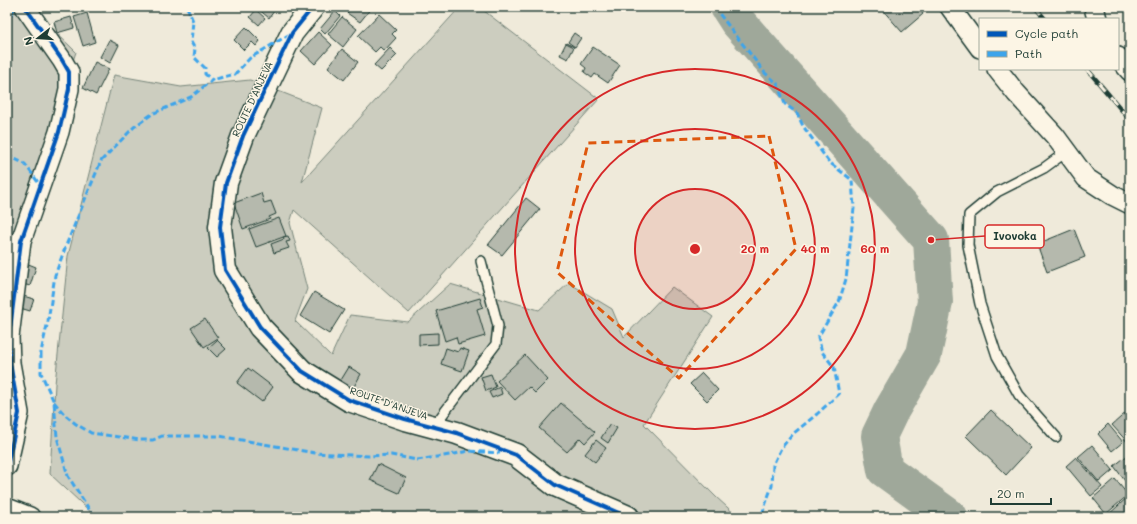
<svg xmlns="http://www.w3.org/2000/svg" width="1137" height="524" viewBox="0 0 1137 524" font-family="Mali,sans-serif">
  <rect width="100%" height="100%" fill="#efeada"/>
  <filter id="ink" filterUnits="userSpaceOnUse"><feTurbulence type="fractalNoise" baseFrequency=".025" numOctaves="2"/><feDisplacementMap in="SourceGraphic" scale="8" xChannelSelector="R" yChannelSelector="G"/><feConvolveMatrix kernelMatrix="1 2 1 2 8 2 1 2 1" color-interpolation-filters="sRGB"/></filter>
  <g filter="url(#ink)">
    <g fill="#cccdbf" stroke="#76857a">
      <path d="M7,7H30L76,52L7,252Z"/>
      <path d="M460,7H479L599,99L409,313L294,210L290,223L307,289L295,321L331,356L350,315L408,322L450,284L539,310L569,283L612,309L624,337L672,287L713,317L644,424L716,497L738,517H96L50,474L55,384L68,256L114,75L181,87L250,80L322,108L302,182Z"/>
    </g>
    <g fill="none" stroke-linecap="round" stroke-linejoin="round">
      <path stroke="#9fa89a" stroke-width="36" d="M728,7L737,21L931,240L935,302L924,354L891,411L879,436L885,470L950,517"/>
    </g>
    <g fill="#b5b9ad" stroke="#1f3d34">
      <path d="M258,7H277L269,18L257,8Z"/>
      <path d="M351,7H372L360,22L347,13Z"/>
      <path d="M880,7H918L923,14L902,32Z"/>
      <path d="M256,10L265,18L259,25L250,17Z"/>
      <path d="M335,11L340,16L325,34L320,29Z"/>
      <path d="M87,13L95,42L83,46L74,17Z"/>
      <path d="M379,14L396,30L392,34L396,38L384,51L380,47L375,52L358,36Z"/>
      <path d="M71,17L74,28L57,33L54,22Z"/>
      <path d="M342,17L357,29L343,47L328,34Z"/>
      <path d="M246,27L260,41L256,46L252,42L244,50L234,40Z"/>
      <path d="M318,32L332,45L315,64L301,51Z"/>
      <path d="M574,33L581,38L575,47L568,42Z"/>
      <path d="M109,40L119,45L110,63L100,57Z"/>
      <path d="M566,43L574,47L568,59L560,55Z"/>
      <path d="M593,47L620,65L608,83L595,74L592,78L584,72L586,68L581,64Z"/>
      <path d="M390,48L397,55L381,71L374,65Z"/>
      <path d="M342,49L358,62L344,80L328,67Z"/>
      <path d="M95,62L109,69L96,95L83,88Z"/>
      <path d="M261,193L264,203L271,201L276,214L269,217L270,219L243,229L234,203Z"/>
      <path d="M526,198L540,209L502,255L488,245Z"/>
      <path d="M279,218L286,236L256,247L249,229Z"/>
      <path d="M1074,229L1085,257L1047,272L1037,244Z"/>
      <path d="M288,236L290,241L286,242L289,248L274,253L271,244L284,239L283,237Z"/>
      <path d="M26,263L36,267L30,286L19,283Z"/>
      <path d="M314,292L344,310L329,334L300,316Z"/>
      <path d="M23,296L34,299L30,311L20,308Z"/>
      <path d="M480,298L483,307L477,309L485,336L458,344L456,337L445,341L436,311Z"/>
      <path d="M205,319L218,338L204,347L191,328Z"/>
      <path d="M438,333V344L419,345V334Z"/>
      <path d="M217,340L226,349L217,357L208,348Z"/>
      <path d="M446,348L458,352L460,348L469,351L462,371L441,364Z"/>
      <path d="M525,355L548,380L535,393L529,387L515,400L497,381Z"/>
      <path d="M349,367L361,374L351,392L338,385Z"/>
      <path d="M248,368L273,387L262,402L237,383Z"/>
      <path d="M702,373L718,390L707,401L690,384Z"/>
      <path d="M491,374L496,387L486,391L481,377Z"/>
      <path d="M500,387L502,394L492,398L489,392Z"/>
      <path d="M561,403L595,432L585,443L580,438L567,452L539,428Z"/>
      <path d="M1130,409V445L1112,425Z"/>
      <path d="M991,410L1031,448L1006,475L966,436Z"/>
      <path d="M610,424L617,428L608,443L601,438Z"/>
      <path d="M1108,424L1123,442L1112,451L1098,434Z"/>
      <path d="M596,440L606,448L595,462L585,454Z"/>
      <path d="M1092,445L1113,470L1099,482L1078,457Z"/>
      <path d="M1128,455L1130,458V483L1128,485L1114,466Z"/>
      <path d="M1076,457L1102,487L1091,496L1066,466Z"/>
      <path d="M378,464L406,478L399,493L370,480Z"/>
      <path d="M1115,479L1128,495L1106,514L1093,498Z"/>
      <path d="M1130,495V517H1108L1107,516Z"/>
    </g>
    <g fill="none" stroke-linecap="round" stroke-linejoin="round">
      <g stroke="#1f3d34" stroke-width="12">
        <g id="lane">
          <path d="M434,426L496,344L498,326L481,261"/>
          <path d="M1056,437L1019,395L997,356L980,304L968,245L969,215L997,192L1044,168L1066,152"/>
        </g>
      </g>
      <g stroke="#1f3d34" stroke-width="22">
        <g id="street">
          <path d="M950,7L980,48"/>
          <path d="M1094,7L1097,19"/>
          <path d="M1118,57L1130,71"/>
          <path d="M997,69L1016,93L1055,136L1086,178L1112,195L1130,204"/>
          <path d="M7,466L19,413L10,363L9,337L21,241L59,132L69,89V72L62,60L25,7"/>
          <path d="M7,508L30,517"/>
        </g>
      </g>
      <g stroke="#1f3d34" stroke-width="25">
        <path id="secondary" d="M313,7L292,33L243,136L226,183L220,227L225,270L260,327L302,371L349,400L405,419L457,433L516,455L555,485L628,517"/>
      </g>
      <use href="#lane" stroke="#fcf5e5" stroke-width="9"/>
      <use href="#street" stroke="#fcf5e5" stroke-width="19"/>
      <use href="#secondary" stroke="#fcf5e5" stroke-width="22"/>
      <g stroke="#1f3d34" stroke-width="4.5">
        <g id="rail">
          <path d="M1035,7L1045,19"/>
          <path d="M1087,69L1130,120"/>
        </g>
      </g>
      <use href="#rail" stroke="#fcf5e5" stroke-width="3" stroke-dasharray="9" stroke-linecap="butt"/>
      <g stroke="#3da4eb" stroke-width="3" stroke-dasharray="6 3" stroke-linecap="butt">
        <path d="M187,7L193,21L191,42L195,49L194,57L205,68V74L212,80"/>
        <path d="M714,7L765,73L777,83L785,104L797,113L803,126L829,162L852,180L854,208L846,279L839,302L818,337L822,352L834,367L839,394L817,414L794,433L781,448L773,465L772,486L761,517"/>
        <path d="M7,23L15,7"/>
        <path d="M7,155L25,164L40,185"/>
        <path d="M54,402L64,414L76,424L91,433L140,440H153L162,436H219L315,453L369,456L391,455L417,460L450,455L468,451L500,453"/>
        <path d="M94,517L68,476L57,437L54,402L41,373V352L48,321L55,275L67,243L101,161L134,127L152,114L191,97L212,80L235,74L250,58L290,34"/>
      </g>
      <g stroke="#fcf5e5" stroke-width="6">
        <g id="cycleway">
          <path d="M313,7L292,33L243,136L226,183L220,227L225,270L260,327L302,371L349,400L405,419L457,433L516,455L555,485L628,517"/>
          <path d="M7,466L19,413L10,363L9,337L21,241L59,132L69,89V72L62,60L25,7"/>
        </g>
      </g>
      <use href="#cycleway" stroke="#0057b8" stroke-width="4"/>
    </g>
  </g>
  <path fill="none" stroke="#de580e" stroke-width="3" stroke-dasharray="8 5" stroke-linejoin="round" d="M769,136L796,249L679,378L557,272L588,143Z"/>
  <circle cx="695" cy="249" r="60" fill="#d62828" fill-opacity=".12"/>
  <g fill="none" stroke="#d62828" stroke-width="2">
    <circle cx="695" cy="249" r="60"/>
    <circle cx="695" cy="249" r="120"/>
    <circle cx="695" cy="249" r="180"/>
  </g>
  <g text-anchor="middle" stroke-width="3" stroke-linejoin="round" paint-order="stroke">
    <g font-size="10" fill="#1f3d34" stroke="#fcf5e5">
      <text transform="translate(252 99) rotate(-65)" y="4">ROUTE D'ANJEVA</text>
      <text transform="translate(389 403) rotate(19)" y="4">ROUTE D'ANJEVA</text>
    </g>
  </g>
  <circle cx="695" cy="249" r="6" fill="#d62828" stroke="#fcf5e5" stroke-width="2"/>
  <g font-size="12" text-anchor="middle" font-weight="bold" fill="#d62828" stroke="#fcf5e5" stroke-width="3" stroke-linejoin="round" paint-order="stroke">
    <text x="755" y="253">20 m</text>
    <text x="815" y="253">40 m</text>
    <text x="875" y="253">60 m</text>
  </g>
  <path fill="none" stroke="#d62828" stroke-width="1.5" d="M931 240L985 236"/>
  <circle fill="#d62828" stroke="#fcf5e5" stroke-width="1.5" cx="931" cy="240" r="4"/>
  <rect fill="#fcf5e5" stroke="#d62828" stroke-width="1.5" x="985" y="225" width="59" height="23" rx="4"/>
  <g font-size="11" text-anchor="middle" font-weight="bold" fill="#1f3d34">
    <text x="1015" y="240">Ivovoka</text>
  </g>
  <rect width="1137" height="524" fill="none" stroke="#fcf5e5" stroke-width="24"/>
  <rect x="12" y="12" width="1113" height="500" fill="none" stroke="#1f3d34" stroke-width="1.5" filter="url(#ink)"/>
  <rect x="979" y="18" width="140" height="52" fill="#fcf5e5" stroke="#a4ab9e"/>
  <rect x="987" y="31" width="20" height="6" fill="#0057b8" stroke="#a4ab9e"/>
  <text x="1015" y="38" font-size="12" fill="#1f3d34">Cycle path</text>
  <rect x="987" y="51" width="20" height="6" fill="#3da4eb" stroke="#a4ab9e"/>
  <text x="1015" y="58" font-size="12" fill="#1f3d34">Path</text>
  <g transform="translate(38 38) rotate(253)" stroke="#fcf5e5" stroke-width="3" paint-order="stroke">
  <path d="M0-3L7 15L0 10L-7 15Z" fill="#1f3d34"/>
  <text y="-6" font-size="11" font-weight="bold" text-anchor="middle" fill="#1f3d34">N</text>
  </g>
  <path d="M991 498v6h60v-6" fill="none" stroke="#1f3d34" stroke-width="2"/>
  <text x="997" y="498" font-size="12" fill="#1f3d34" stroke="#fcf5e5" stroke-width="3" paint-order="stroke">20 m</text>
</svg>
